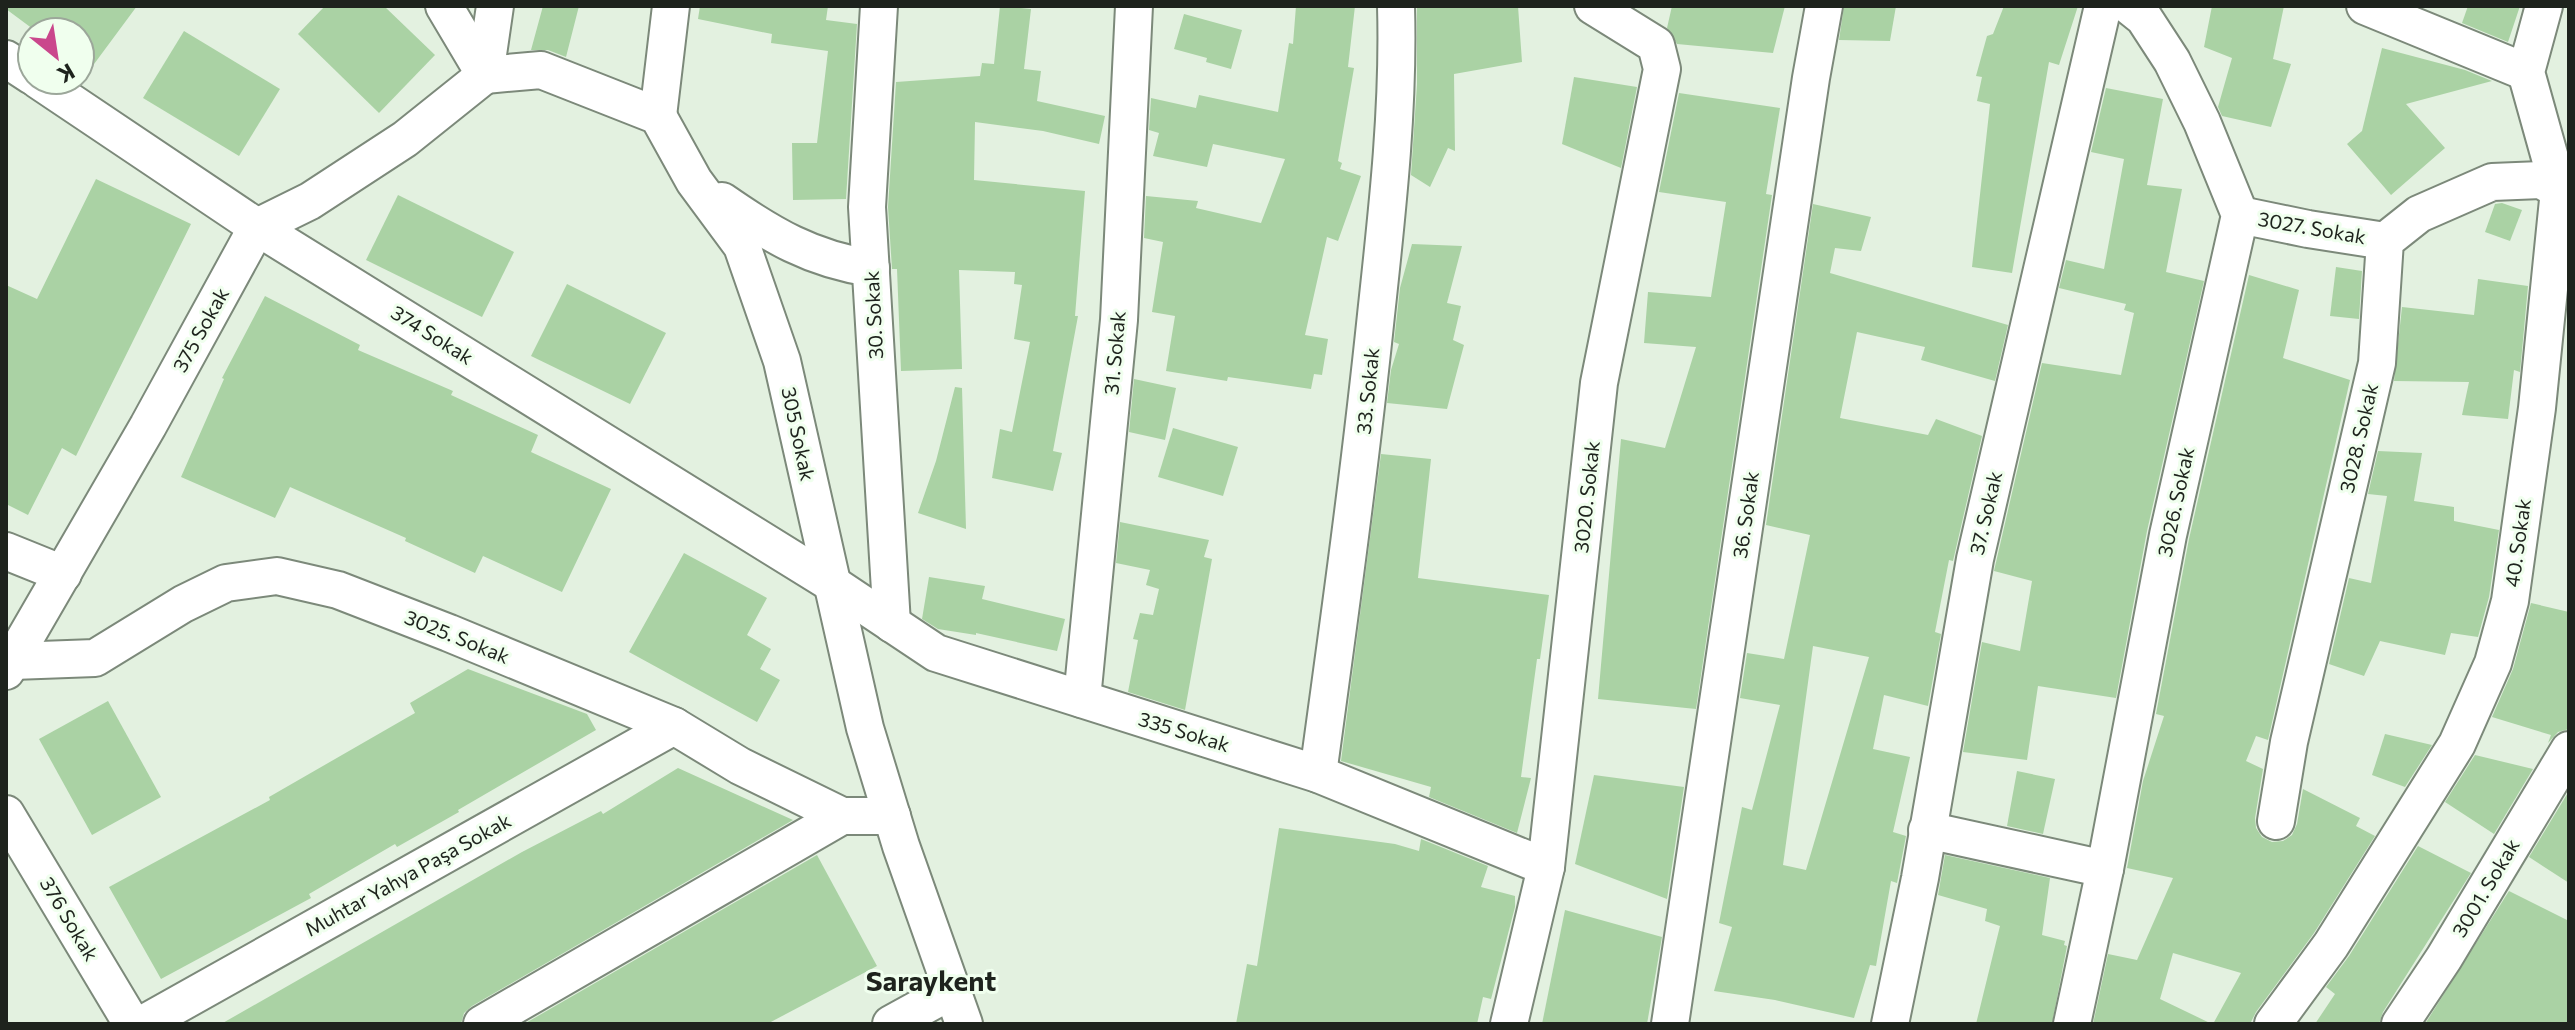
<svg xmlns="http://www.w3.org/2000/svg" width="2575" height="1030" viewBox="0 0 2575 1030" font-family="Commissioner,sans-serif">
  <rect width="100%" height="100%" fill="#e3f1e0"/>
  <g fill="#aad2a4" fill-rule="evenodd">
    <path d="M6,6H137L80,83V32H37L6,9Z"/>
    <path d="M325,6H384L435,55L379,113L298,34Z"/>
    <path d="M543,6H579L566,57L548,50H531Z"/>
    <path d="M700,6H828L826,20L857,24L846,199L793,200L792,143H817L828,51L771,43L772,34L698,19Z"/>
    <path d="M1000,6L1031,9L1024,69L1041,71L1037,101L1105,116L1099,144L1043,131L975,122L974,180L1085,191L1075,316H1078L1053,451L1062,453L1053,491L992,478L1000,429L1012,432L1030,342L1014,339L1022,285L1014,284L1015,272L959,270L962,369L901,371L897,269H892L888,207L896,82L980,76L982,63L994,64Z"/>
    <path d="M1296,6H1355L1348,67L1354,68L1338,161L1342,163L1340,169L1361,176L1338,241L1327,237L1305,335L1328,339L1322,375L1314,374L1311,389L1228,377L1227,381L1166,371L1175,316L1152,312L1163,242L1144,238L1146,196L1198,201L1196,208L1261,223L1285,159L1213,144L1207,167L1153,156L1159,133L1149,130L1151,98L1196,108L1199,95L1278,112L1289,43L1293,44Z"/>
    <path d="M1417,6H1518L1522,62L1454,74L1455,151L1448,148L1430,187L1411,175L1417,84Z"/>
    <path d="M1672,6H1785L1773,53L1677,44L1667,28Z"/>
    <path d="M1844,6H1896L1890,41L1839,40Z"/>
    <path d="M2004,6H2078L2059,65L2049,62L2012,273L1972,267L1990,104L1977,101L1982,77L1976,76L1987,36L1993,34Z"/>
    <path d="M2212,6H2284L2273,59L2291,64L2271,127L2222,116L2218,107L2232,58L2204,47Z"/>
    <path d="M2468,6H2520L2508,42L2462,23Z"/>
    <path d="M1184,14L1242,30L1231,69L1206,62L1207,58L1174,49Z"/>
    <path d="M184,31L280,89L239,156L143,98Z"/>
    <path d="M2382,48L2465,70L2492,81L2406,104L2445,148L2391,195L2347,144L2362,131Z"/>
    <path d="M1574,77L1637,87L1621,168L1562,144Z"/>
    <path d="M2106,88L2163,99L2147,185L2182,189L2166,272L2204,281L2147,531L2116,698L2038,686L2027,760L1963,752L1982,642L2020,651L2032,581L1994,571L2042,363L2121,375L2134,313L2124,310L2126,304L2059,288L2066,260L2104,269L2124,159L2091,152Z"/>
    <path d="M1679,93L1780,108L1766,194L1772,195L1696,709L1598,699L1621,439L1665,448L1696,347L1644,343L1648,292L1711,297L1726,202L1659,192Z"/>
    <path d="M96,179L191,224L76,456L62,448L28,515L6,504V285L37,299Z"/>
    <path d="M398,195L514,252L482,317L366,260Z"/>
    <path d="M2502,203L2522,210L2510,241L2485,232L2495,204Z"/>
    <path d="M1813,204L1871,217L1861,251L1835,248L1830,273L2008,325L1995,381L1921,360L1925,347L1857,332L1840,418L1928,435L1936,419L1982,436L1953,561L1949,560L1935,632L1941,634L1928,706L1884,695L1873,749L1910,757L1893,832L1906,836L1897,883L1891,881L1876,966L1870,965L1854,1018L1775,1000L1714,991L1732,927L1719,923L1742,807L1752,810L1780,705L1740,698L1747,653L1784,659L1810,535L1766,525ZM1813,646L1869,657L1806,870L1783,865Z"/>
    <path d="M1412,244L1462,246L1447,303L1461,306L1453,340L1464,345L1447,409L1387,403L1391,370L1399,344L1394,342L1400,288Z"/>
    <path d="M2336,267L2362,271L2359,319L2330,316Z"/>
    <path d="M2249,275L2299,290L2283,358L2350,380L2268,740L2256,736L2246,761L2263,769L2255,818L2256,828L2262,837L2272,842L2283,841L2292,835L2297,824L2303,789L2360,818L2356,826L2375,836L2314,933L2256,1012L2250,1024H2213L2241,973L2173,953L2160,999L2212,1024H2093L2108,954L2137,960L2173,878L2127,868L2143,781L2164,716L2156,714L2189,539Z"/>
    <path d="M2478,279L2528,286L2520,372L2514,370L2508,419L2462,415L2469,382L2394,381L2402,307L2474,315Z"/>
    <path d="M567,284L666,333L630,404L531,356Z"/>
    <path d="M265,296L360,345L358,350L453,391L451,395L538,435L531,452L611,489L562,592L483,556L475,573L405,541L406,538L290,487L275,518L181,477L224,379L222,378Z"/>
    <path d="M1134,379L1176,388L1165,440L1129,432Z"/>
    <path d="M955,387L962,388L966,529L918,513L936,461Z"/>
    <path d="M1173,428L1238,447L1223,496L1158,477Z"/>
    <path d="M2378,451L2422,453L2414,501L2454,507V521L2499,530L2489,597L2478,637L2451,633L2445,655L2380,641L2364,676L2329,664L2349,578L2371,583L2387,496L2368,494Z"/>
    <path d="M1381,454L1431,459L1418,578L1549,595L1540,659H1537L1521,777L1531,778L1517,833L1429,797L1431,787L1341,761Z"/>
    <path d="M1120,522L1209,540L1204,557L1212,559L1185,710L1128,692L1138,640L1133,639L1140,613L1153,615L1159,589L1146,585L1150,570L1116,563Z"/>
    <path d="M684,553L767,598L747,635L771,649L760,669L780,680L757,722L629,652Z"/>
    <path d="M929,577L985,586L982,599L1065,619L1057,651L976,633V635L938,629L922,619Z"/>
    <path d="M2531,603L2569,612V729L2558,732L2548,743L2551,735L2492,717L2513,669Z"/>
    <path d="M468,669L587,714L596,730L458,810L459,812L397,847L395,844L309,894L311,898L161,979L109,887L270,800L269,797L415,713L410,703Z"/>
    <path d="M108,701L161,797L92,835L39,739Z"/>
    <path d="M2385,734L2432,745L2405,787L2372,775Z"/>
    <path d="M2475,755L2533,769L2494,834L2445,802Z"/>
    <path d="M678,768L793,820L472,1006L464,1013L461,1024H221L522,852L601,811L603,814Z"/>
    <path d="M2017,771L2055,779L2043,834L2007,826Z"/>
    <path d="M1594,775L1684,787L1667,899L1575,864Z"/>
    <path d="M2569,791V883L2529,857Z"/>
    <path d="M1279,828L1395,844L1419,851L1421,839L1488,866L1481,887L1515,896V907L1491,999L1483,997L1477,1024H1236L1247,964L1257,966Z"/>
    <path d="M2418,846L2471,873L2383,1012L2379,1024H2315L2335,994L2326,987L2349,956Z"/>
    <path d="M817,855L877,966L767,1024H524Z"/>
    <path d="M1945,855L2050,878L2042,935L2065,941L2064,945L2067,946L2052,1024H1976L2000,926L1985,921L1987,909L1938,895Z"/>
    <path d="M2509,891L2569,921V1024H2425Z"/>
    <path d="M1565,910L1662,937L1647,1024H1542Z"/>
  </g>
  <g fill="none" stroke-linecap="round" stroke-linejoin="round">
    <g stroke="#7c897a" stroke-width="40">
      <g id="street">
        <path d="M444,6L485,75"/>
        <path d="M879,6L867,207L892,624"/>
        <path d="M2365,6L2526,72"/>
        <path d="M6,59L32,76"/>
        <path d="M485,75L541,70L658,116L694,181L742,246L782,361L865,728L901,846L964,1024"/>
        <path d="M485,75L495,6"/>
        <path d="M38,80L257,227L831,583L936,653L1318,774L1546,867"/>
        <path d="M658,116L671,6"/>
        <path d="M722,201C771,235 811,259 871,268"/>
        <path d="M2240,215L2308,229L2385,241"/>
        <path d="M6,551L63,574"/>
        <path d="M13,661L95,658L183,604L226,583L277,576L338,590L449,633L674,726L740,766L842,816H892"/>
        <path d="M6,671L148,426L257,227L310,201L405,139L485,75"/>
        <path d="M1082,699L1119,320L1134,6"/>
        <path d="M1318,774C1339,621 1360,469 1376,315C1387,213 1399,109 1396,6"/>
        <path d="M6,814L132,1024"/>
        <path d="M2276,821L2289,742L2377,363L2385,241L2419,214L2492,182L2541,180L2559,190L2569,192"/>
        <path d="M1927,830L2105,869"/>
        <path d="M143,1024L674,726"/>
        <path d="M482,1024L842,816"/>
        <path d="M891,1024L951,991"/>
        <path d="M1509,1024L1546,867L1599,383L1662,69L1656,45L1593,6"/>
        <path d="M1670,1024L1811,78L1824,6"/>
        <path d="M1890,1024L1920,878L1975,559L2103,6"/>
        <path d="M2072,1024L2105,869L2168,535L2240,215L2202,122L2172,61L2144,18L2129,6"/>
        <path d="M2273,1024L2331,945L2457,744L2493,663L2510,601L2537,408L2559,190L2526,72L2544,6"/>
        <path d="M2400,1024L2444,958L2569,750"/>
      </g>
    </g>
    <use href="#street" stroke="#fff" stroke-width="36"/>
  </g>
  <g text-anchor="middle" stroke-width="6" stroke-linejoin="round" paint-order="stroke">
    <g font-size="20" fill="#1e231d" stroke="#f0ffee">
      <text transform="translate(2312 228) rotate(10)" y="7">3027. Sokak</text>
      <text transform="translate(874 315) rotate(-93)" y="7">30. Sokak</text>
      <text transform="translate(201 330) rotate(-61)" y="7">375 Sokak</text>
      <text transform="translate(432 335) rotate(32)" y="7">374 Sokak</text>
      <text transform="translate(1115 353) rotate(-85)" y="7">31. Sokak</text>
      <text transform="translate(1368 391) rotate(-84)" y="7">33. Sokak</text>
      <text transform="translate(798 434) rotate(78)" y="7">305 Sokak</text>
      <text transform="translate(2359 438) rotate(-77)" y="7">3028. Sokak</text>
      <text transform="translate(1587 497) rotate(-84)" y="7">3020. Sokak</text>
      <text transform="translate(2176 502) rotate(-78)" y="7">3026. Sokak</text>
      <text transform="translate(1986 513) rotate(-77)" y="7">37. Sokak</text>
      <text transform="translate(1746 515) rotate(-82)" y="7">36. Sokak</text>
      <text transform="translate(2518 543) rotate(-82)" y="7">40. Sokak</text>
      <text transform="translate(457 637) rotate(22)" y="7">3025. Sokak</text>
      <text transform="translate(1184 732) rotate(17)" y="7">335 Sokak</text>
      <text transform="translate(408 875) rotate(-29)" y="7">Muhtar Yahya Paşa Sokak</text>
      <text transform="translate(2486 888) rotate(-59)" y="7">3001. Sokak</text>
      <text transform="translate(69 919) rotate(59)" y="7">376 Sokak</text>
    </g>
    <g font-size="28" font-weight="bold" fill="#1e231d" stroke="#f0ffee">
      <text x="931" y="991">Saraykent</text>
    </g>
  </g>
  <rect width="2575" height="1030" fill="none" stroke="#1e231d" stroke-width="16"/>
  <g transform="translate(56 56) rotate(150)"><circle r="38" fill="#f0ffee" stroke="#9ca79a" stroke-width="2"/>
  <path d="M0-6L14 30L0 20L-14 30Z" fill="#ca478c"/>
  <text y="-12" font-size="22" font-weight="bold" text-anchor="middle" fill="#1e231d">K</text>
  </g>
</svg>
